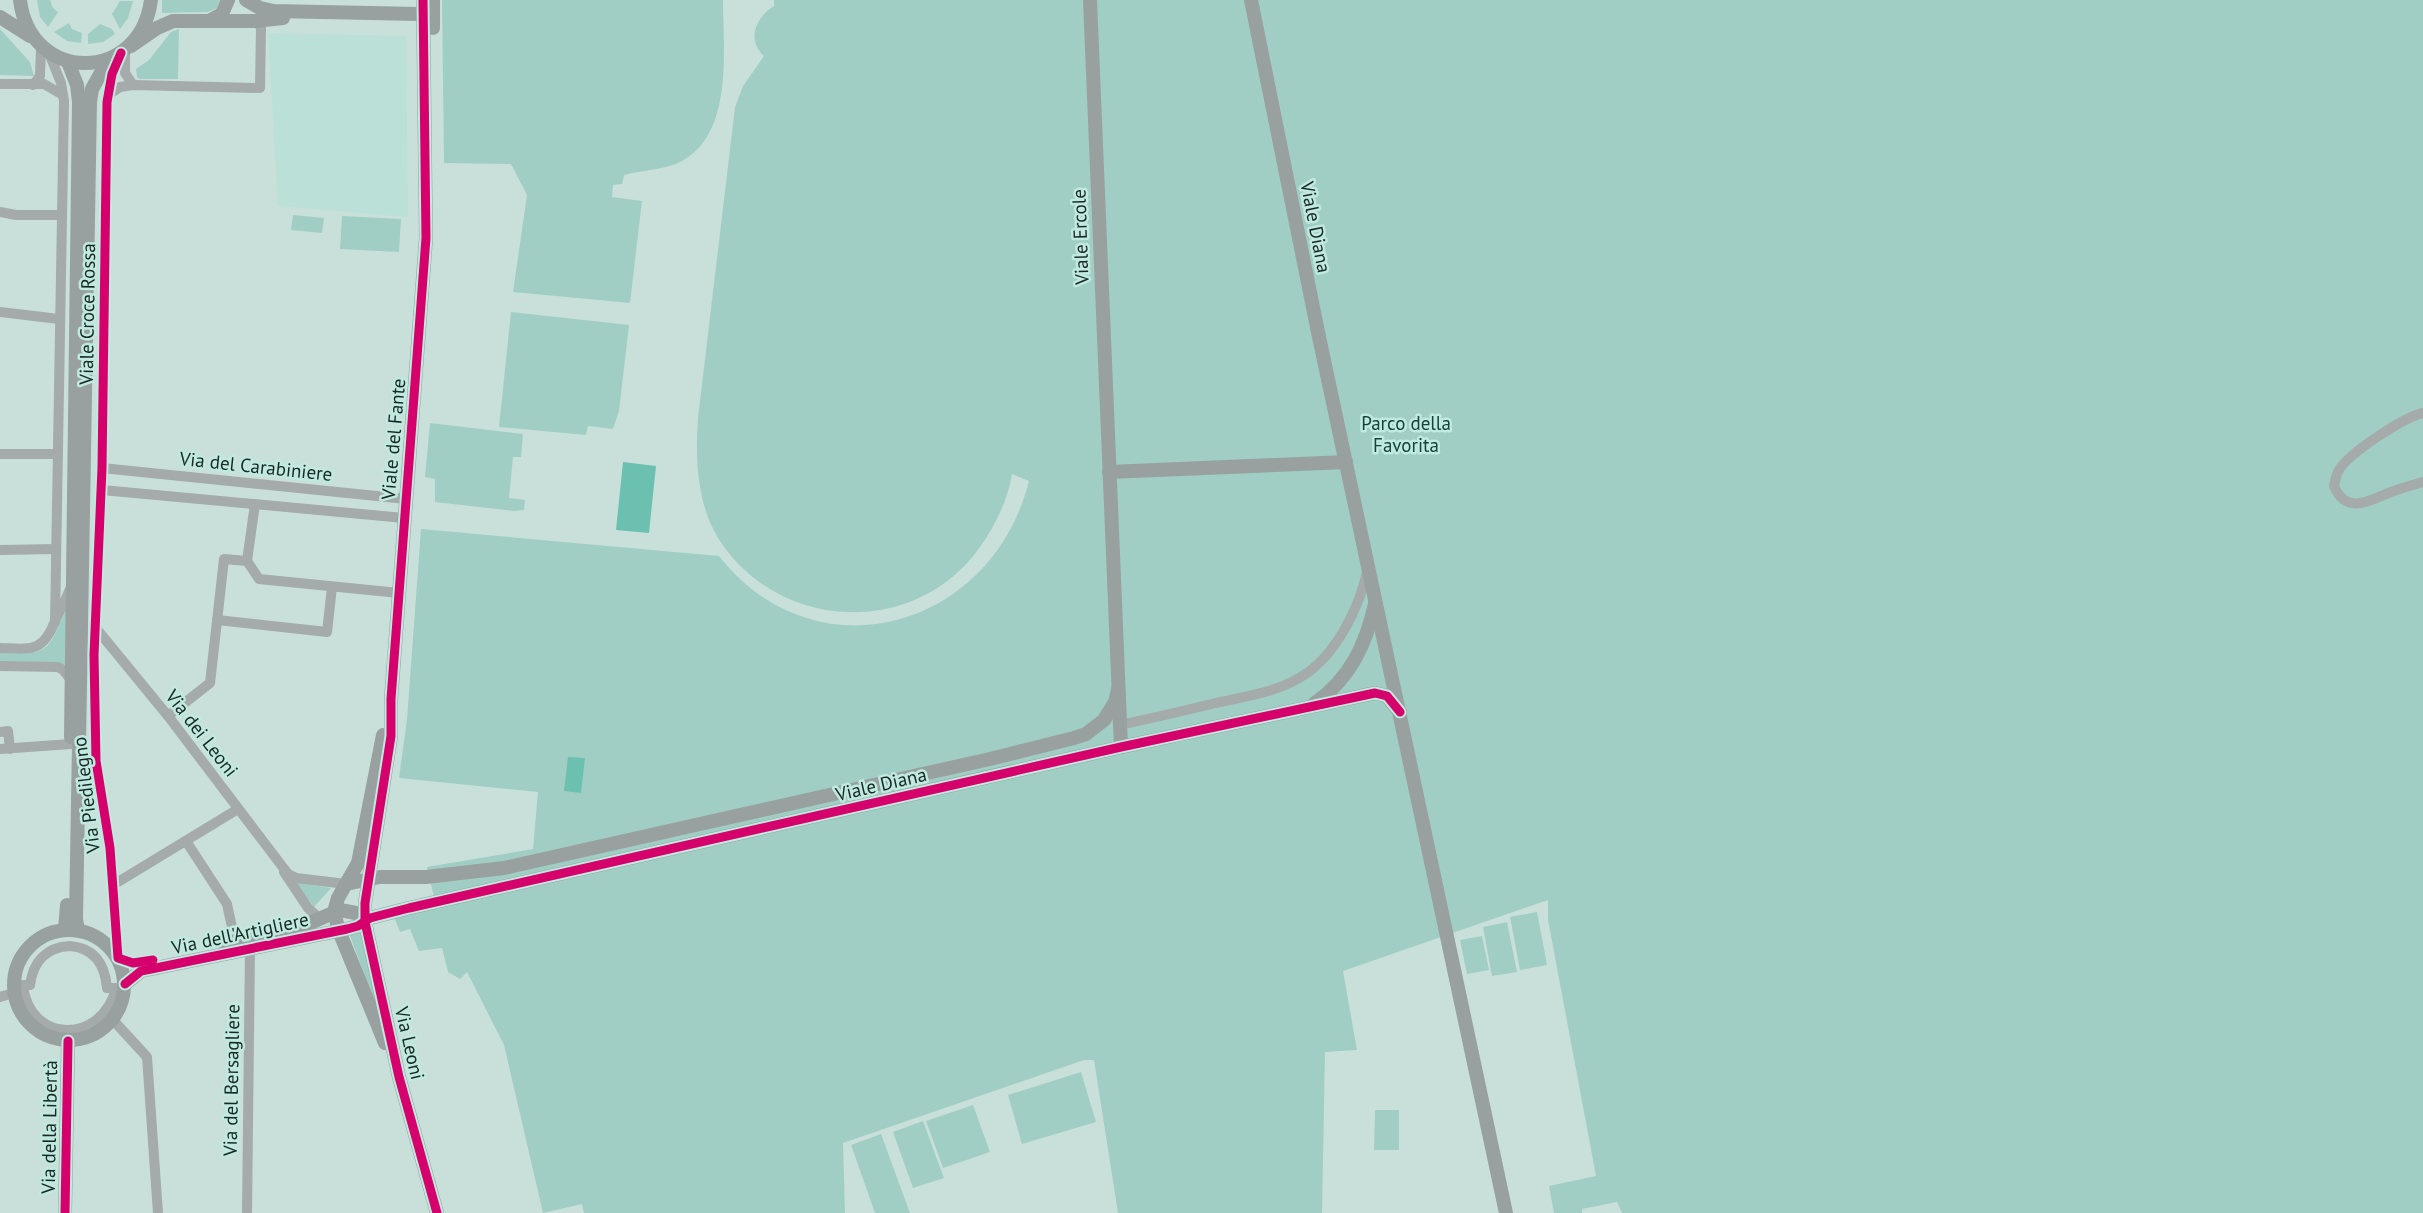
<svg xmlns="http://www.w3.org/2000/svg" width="2423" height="1213" viewBox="0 0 2423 1213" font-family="'PT Sans',sans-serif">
  <rect width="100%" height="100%" fill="#c9e0da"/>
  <path fill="#bae0d7" d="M268,33L406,36L408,217L278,206Z"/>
  <g fill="#a1cec4">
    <path d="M37,0H50L53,8L58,12L48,27L40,17Z"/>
    <path d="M162,0H220L217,8L208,12L162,13Z"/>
    <path d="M442,0H723C723,49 734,133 682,161C666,170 642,170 624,175L622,184L613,185L612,197L642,201L630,303L513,292L527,195L511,164L444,163Z"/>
    <path d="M774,0H2423V1213H1622L1617,1202L1582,1209V1213H1554L1549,1186L1596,1176L1548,920V900L1343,971L1357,1050L1325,1052L1322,1213H1118L1094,1060H1084L843,1143L845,1213H584L582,1204L543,1213L504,1045L467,972L460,979L448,972L442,948L419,951L410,929L400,932L393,914L436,905L427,867L533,849L538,792L399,778L407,719L421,529L719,556C816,679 992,629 1029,481L1012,474C1008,500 995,526 980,547C916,638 778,633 718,538C697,503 695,458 698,418L735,107L743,86L764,56C746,40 756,17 774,6Z"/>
    <path d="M120,1H133L128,18L120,29L112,14Z"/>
    <path d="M69,23L72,29L82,33L81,43L67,41L54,32Z"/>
    <path d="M100,24L112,29L115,34L103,42L88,44V34Z"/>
    <path d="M0,29L30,62L34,76L0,75Z"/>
    <path d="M179,29L178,79H140L137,77L136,69L149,60L171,32Z"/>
    <path d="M293,215L324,218L322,233L291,230Z"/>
    <path d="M342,216L401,219L399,252L340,249Z"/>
    <path d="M511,312L629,325L619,411L613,429L588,426L586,435L499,427Z"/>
    <path d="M430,423L523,434L521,457H513L509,498L525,500L524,510L514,511L435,502V479L425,477Z"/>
    <path d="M67,607L66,667L0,663V653C52,654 47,652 67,607Z"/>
    <path d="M295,882L331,888L314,907Z"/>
    <path d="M1537,912L1547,965L1520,970L1510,917Z"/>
    <path d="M1507,922L1517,972L1492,976L1483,927Z"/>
    <path d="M361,930L381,1020L349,933Z"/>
    <path d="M1482,936L1489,970L1467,974L1460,940Z"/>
    <path d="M1081,1072L1096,1122L1022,1144L1008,1095Z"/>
    <path d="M973,1105L990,1152L943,1168L926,1121Z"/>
    <path d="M1375,1110H1399V1150H1374Z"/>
    <path d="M923,1121L944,1178L913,1188L893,1132Z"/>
    <path d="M881,1134L910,1213H875L851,1145Z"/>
  </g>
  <g fill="#6cc0b0">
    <path d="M623,462L656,466L649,533L616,530Z"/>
    <path d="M568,757L585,758L581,793L564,791Z"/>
  </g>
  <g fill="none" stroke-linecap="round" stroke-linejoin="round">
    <g stroke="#a4abaa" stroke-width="10">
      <path d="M49,53L61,83L64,101L55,622"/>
      <path d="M125,54V73L133,85"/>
      <path d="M0,84H44L63,95"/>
      <path d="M33,85L40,76L41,47"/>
      <path d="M108,95L120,87L133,85L260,88L261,27L255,21"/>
      <path d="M0,212L16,215H61"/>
      <path d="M0,312L59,319"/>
      <path d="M2423,413C2404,417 2349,453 2339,470C2336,475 2335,481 2334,486C2347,516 2370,500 2391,492C2401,488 2412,485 2423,482"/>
      <path d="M0,454H57"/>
      <path d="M102,468L406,499"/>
      <path d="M102,490L404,518"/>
      <path d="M0,550L56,549"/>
      <path d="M247,561L255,504"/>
      <path d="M217,620L327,632L332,587"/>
      <path d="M95,627L168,716L288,874L296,878L346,884"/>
      <path d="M0,648C30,649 43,653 55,621C60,610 66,600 70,589"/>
      <path d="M0,666L58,667L63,670L71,680"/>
      <path d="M168,716L210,683L224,559L247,561L259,579L399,593"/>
      <path d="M1120,725C1153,718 1187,710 1220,702C1249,696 1282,691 1307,673C1337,652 1359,608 1367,572"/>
      <path d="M0,732L8,731L10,749"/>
      <path d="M0,749L71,744"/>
      <path d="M186,841L227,904L235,941"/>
      <path d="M284,872L308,908L319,918"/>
      <path d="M113,885L238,809"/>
      <path d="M70,946C95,948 105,965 107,988H116C102,1045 29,1044 23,985H30C33,962 46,947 70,946Z"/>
      <path d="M118,958L110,848L96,761L94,655L102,468L107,102L112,74L121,53"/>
      <path d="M0,997L14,993"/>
      <path d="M113,1020L147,1057L158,1213"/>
      <path d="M247,1213L250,948"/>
    </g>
    <g stroke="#98a19f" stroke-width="14">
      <path d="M20,0C30,84 140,84 151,0"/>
      <path d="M246,0L260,8L274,11L418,14L425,16L428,20"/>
      <path d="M423,0L426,238L391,699V736L365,903V922L399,1077L437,1213"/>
      <path d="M1090,0L1121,747"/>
      <path d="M1251,0L1319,337L1506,1213"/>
      <path d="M0,17L30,36"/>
      <path d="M211,20L222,14L228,0"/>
      <path d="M433,28V0"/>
      <path d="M131,46L157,28L173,21H255L283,18"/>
      <path d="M68,62L77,85L79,102L71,737"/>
      <path d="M1109,472L1346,462"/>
      <path d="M1315,703C1350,679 1366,644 1375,604"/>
      <path d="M383,735L358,863L338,898L334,912L339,931L385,1043"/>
      <path d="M346,884L380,877H426L504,868L990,759L1074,738L1086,734L1104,720L1115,702L1118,689"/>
      <circle cx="69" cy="985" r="55"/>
      <path d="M65,930L67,905"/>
      <path d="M78,930L76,919L90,102L92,89L108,60"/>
      <path d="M225,944L303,926L340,910L356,913L365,922"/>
      <path d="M125,984L141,971L347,929L358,926L370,918L409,908L1121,747L1375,693L1387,696L1400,712"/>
      <path d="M65,1213L68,1041"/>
    </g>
    <g stroke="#c0e9df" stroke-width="13">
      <g id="cycleway">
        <path d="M423,0L426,238L391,699V736L365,903V922L399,1077L437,1213"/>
        <path d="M121,53L112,74L107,102L102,468L94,655L96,761L110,848L118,958L133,963L153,960"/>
        <path d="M125,984L141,971L347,929L358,926L370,918L409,908L1121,747L1375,693L1387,696L1400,712"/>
        <path d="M65,1213L68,1041"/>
      </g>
    </g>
    <use href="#cycleway" stroke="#d6006c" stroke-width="9"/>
  </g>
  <g text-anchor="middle" stroke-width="5" stroke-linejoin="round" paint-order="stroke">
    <g font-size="19" fill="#192825" stroke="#c0e9df">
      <text transform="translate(1316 227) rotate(79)" y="7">Viale Diana</text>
      <text transform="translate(1080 237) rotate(-92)" y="7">Viale Ercole</text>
      <text transform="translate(87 314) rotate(-89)" y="7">Viale Croce Rossa</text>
      <text transform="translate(393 439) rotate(-85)" y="7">Viale del Fante</text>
      <text transform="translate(256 466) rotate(6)" y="7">Via del Carabiniere</text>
      <text transform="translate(202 733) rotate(52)" y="7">Via dei Leoni</text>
      <text transform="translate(881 784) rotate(-13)" y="7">Viale Diana</text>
      <text transform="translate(86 795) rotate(-97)" y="7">Via Piedilegno</text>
      <text transform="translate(240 933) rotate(-12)" y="7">Via dell'Artigliere</text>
      <text transform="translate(410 1043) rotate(77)" y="7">Via Leoni</text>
      <text transform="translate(231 1080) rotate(-89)" y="7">Via del Bersagliere</text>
      <text transform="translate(49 1127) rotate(-89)" y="7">Via della Libertà</text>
    </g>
    <g font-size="19" fill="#12433a" stroke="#c0e9df">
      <text x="1406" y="430">Parco della<tspan x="1406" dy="22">Favorita</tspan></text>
    </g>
  </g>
</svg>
